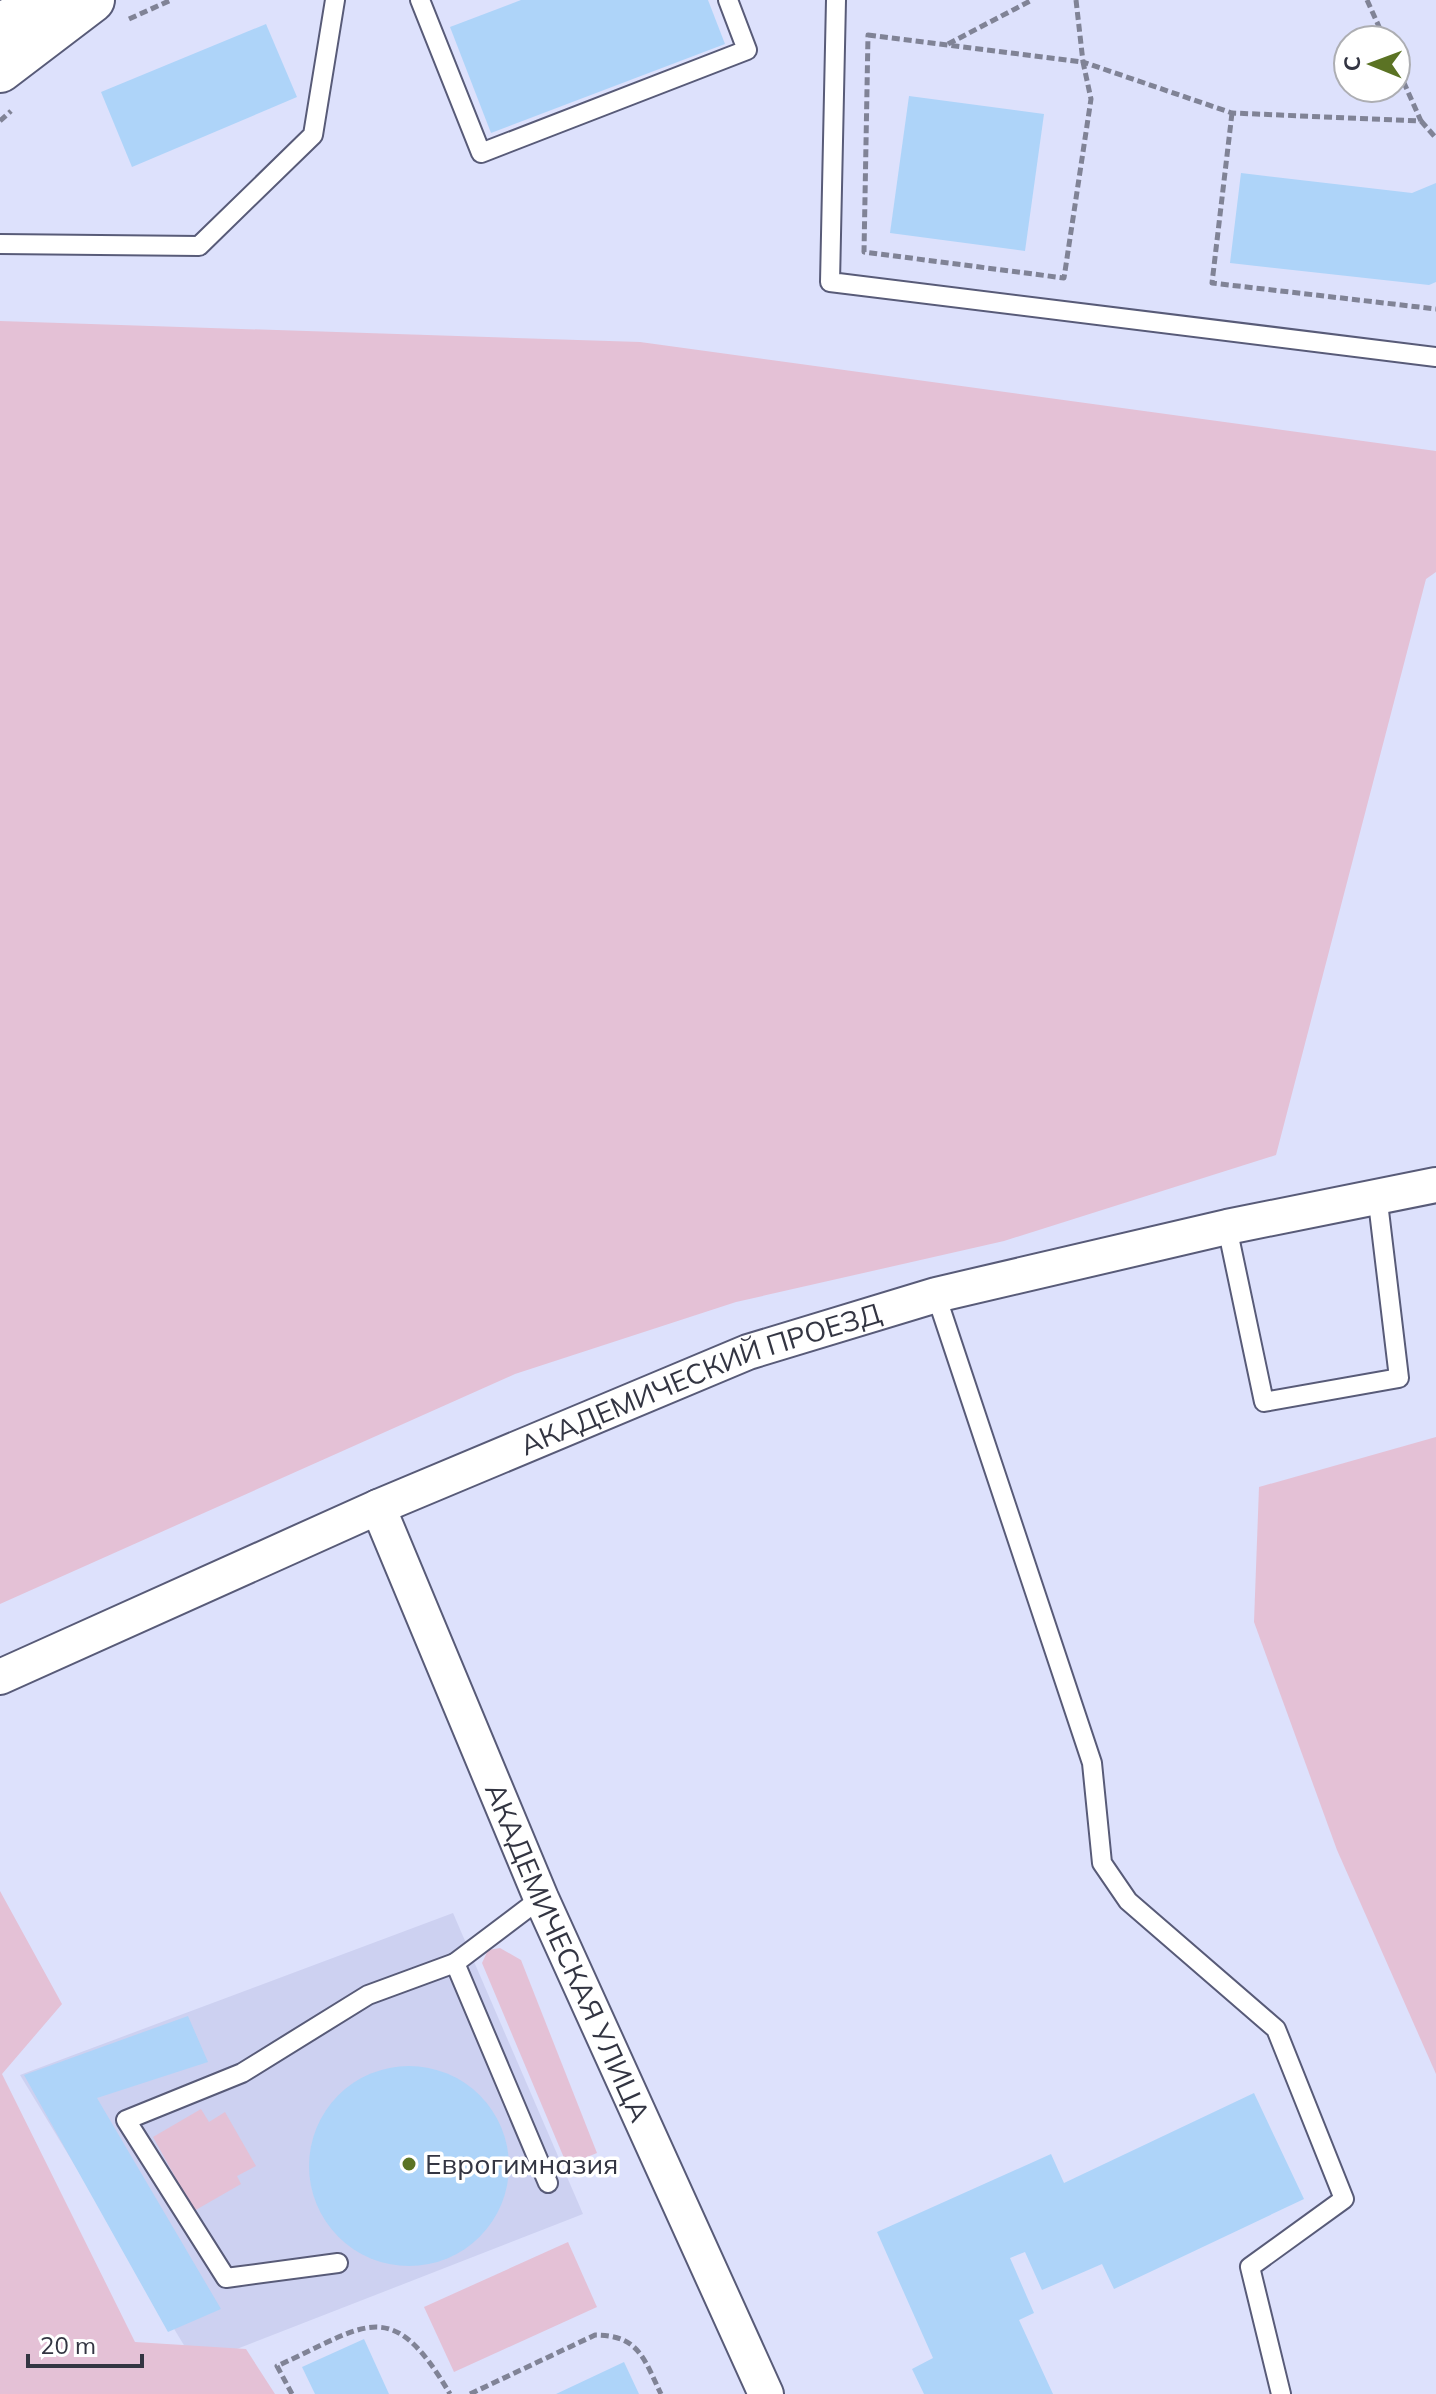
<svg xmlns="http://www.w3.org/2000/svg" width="1436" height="2394" viewBox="0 0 1436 2394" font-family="Mulish,sans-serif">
  <rect width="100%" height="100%" fill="#dde1fc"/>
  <path fill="#cdd1f1" d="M453,1913L583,2214L196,2365L20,2075Z"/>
  <g fill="#e4c1d6">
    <path d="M0,321L640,342L1436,451V572L1426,579L1276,1155L1004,1241L736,1302L515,1374L0,1604Z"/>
    <path d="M1436,1437V2074L1337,1850L1254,1622L1259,1487Z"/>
    <path d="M0,1891L62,2004L2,2074L135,2342L246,2349L275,2394H0Z"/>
    <path d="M500,1948L521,1960L597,2153L567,2165L482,1963L488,1950Z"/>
    <path d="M201,2109L209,2122L225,2112L256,2166L237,2176L241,2184L194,2211L153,2137Z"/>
    <path d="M568,2242L597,2307L454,2372L424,2307Z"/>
  </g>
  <g fill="#aed4f9">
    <path d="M521,0H708L725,44L491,133L450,27Z"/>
    <path d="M266,24L297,97L132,167L101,92Z"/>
    <path d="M909,96L1044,114L1025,251L890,233Z"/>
    <path d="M1241,173L1412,193L1436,183V282L1429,285L1230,263Z"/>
    <path d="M188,2016L208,2062L97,2098L221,2309L168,2332L24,2075Z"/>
    <circle cx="409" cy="2166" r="100"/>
    <path d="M1254,2093L1304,2199L1114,2289L1102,2264L1042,2290L1025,2252L1010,2258L1034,2313L1019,2320L1053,2394H924L912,2369L933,2358L877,2232L1051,2154L1064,2183Z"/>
    <path d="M364,2339L389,2394H315L302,2367Z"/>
    <path d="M624,2362L639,2394H556Z"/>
  </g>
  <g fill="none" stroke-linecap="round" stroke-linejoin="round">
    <g stroke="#585b78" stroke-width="22">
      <g id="lane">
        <path d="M420,0L481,153L747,50L728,0"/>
        <path d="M836,0L830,282L1436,357"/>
        <path d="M0,244L199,246L313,135L335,0"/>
        <path d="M1227,1227L1264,1402L1399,1378L1377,1194"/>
        <path d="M936,1295L1092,1763L1102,1863L1128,1901L1276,2029L1344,2199L1250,2267L1281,2394"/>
        <path d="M541,1898L455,1963L548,2183"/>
        <path d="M338,2263L226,2278L126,2120L242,2073L368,1995L455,1963"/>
      </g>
    </g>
    <g stroke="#585b78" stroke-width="38">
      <g id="street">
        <path id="s1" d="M378,1507L541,1898L766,2394"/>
        <path id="s2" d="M0,1677L378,1507L748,1352L936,1295L1227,1227L1436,1185"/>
      </g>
    </g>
    <g stroke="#585b78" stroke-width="48">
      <g id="secondary">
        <path d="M0,25L56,0"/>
        <path d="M0,70L92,0"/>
      </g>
    </g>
    <g stroke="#808396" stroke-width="5" stroke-dasharray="8 4" stroke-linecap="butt">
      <path d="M1076,0L1083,62L1232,113L1421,121L1396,65"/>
      <path d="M1367,0L1385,40"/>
      <path d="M129,19L171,0"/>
      <path d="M868,35L1083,62L1091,99L1064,278L864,252Z"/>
      <path d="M948,44L1032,0"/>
      <path d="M1232,113L1212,283L1436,309"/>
      <path d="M0,121L11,111"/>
      <path d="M1421,121L1436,138"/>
      <path d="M292,2394L277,2366C366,2326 391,2293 450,2394"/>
      <path d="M470,2394L595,2335C639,2335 644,2359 661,2394"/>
    </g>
    <use href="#lane" stroke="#fff" stroke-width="18"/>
    <use href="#street" stroke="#fff" stroke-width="34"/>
    <use href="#secondary" stroke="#fff" stroke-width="44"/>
  </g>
  <circle fill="#5b7324" stroke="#fff" stroke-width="3" cx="409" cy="2164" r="8"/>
  <g text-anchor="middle" stroke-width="7" stroke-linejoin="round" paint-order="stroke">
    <g font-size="28" fill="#333542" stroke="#fff">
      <text dy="10" stroke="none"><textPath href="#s2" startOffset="762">АКАДЕМИЧЕСКИЙ ПРОЕЗД</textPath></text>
      <text dy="10" stroke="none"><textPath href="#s1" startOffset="484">АКАДЕМИЧЕСКАЯ УЛИЦА</textPath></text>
    </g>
    <g font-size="28" fill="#333542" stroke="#fff" text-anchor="start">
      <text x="425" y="2174">Еврогимназия</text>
    </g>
  </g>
  <g transform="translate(1372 64) rotate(271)"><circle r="38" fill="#ffffff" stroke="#adaeb3" stroke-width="2"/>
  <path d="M0-6L14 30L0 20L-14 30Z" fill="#5b7324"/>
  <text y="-12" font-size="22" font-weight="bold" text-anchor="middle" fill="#333542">С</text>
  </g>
  <path d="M28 2354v12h114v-12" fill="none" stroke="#333542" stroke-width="4"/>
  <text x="40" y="2354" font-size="24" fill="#333542" stroke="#ffffff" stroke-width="6" paint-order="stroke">20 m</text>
</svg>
